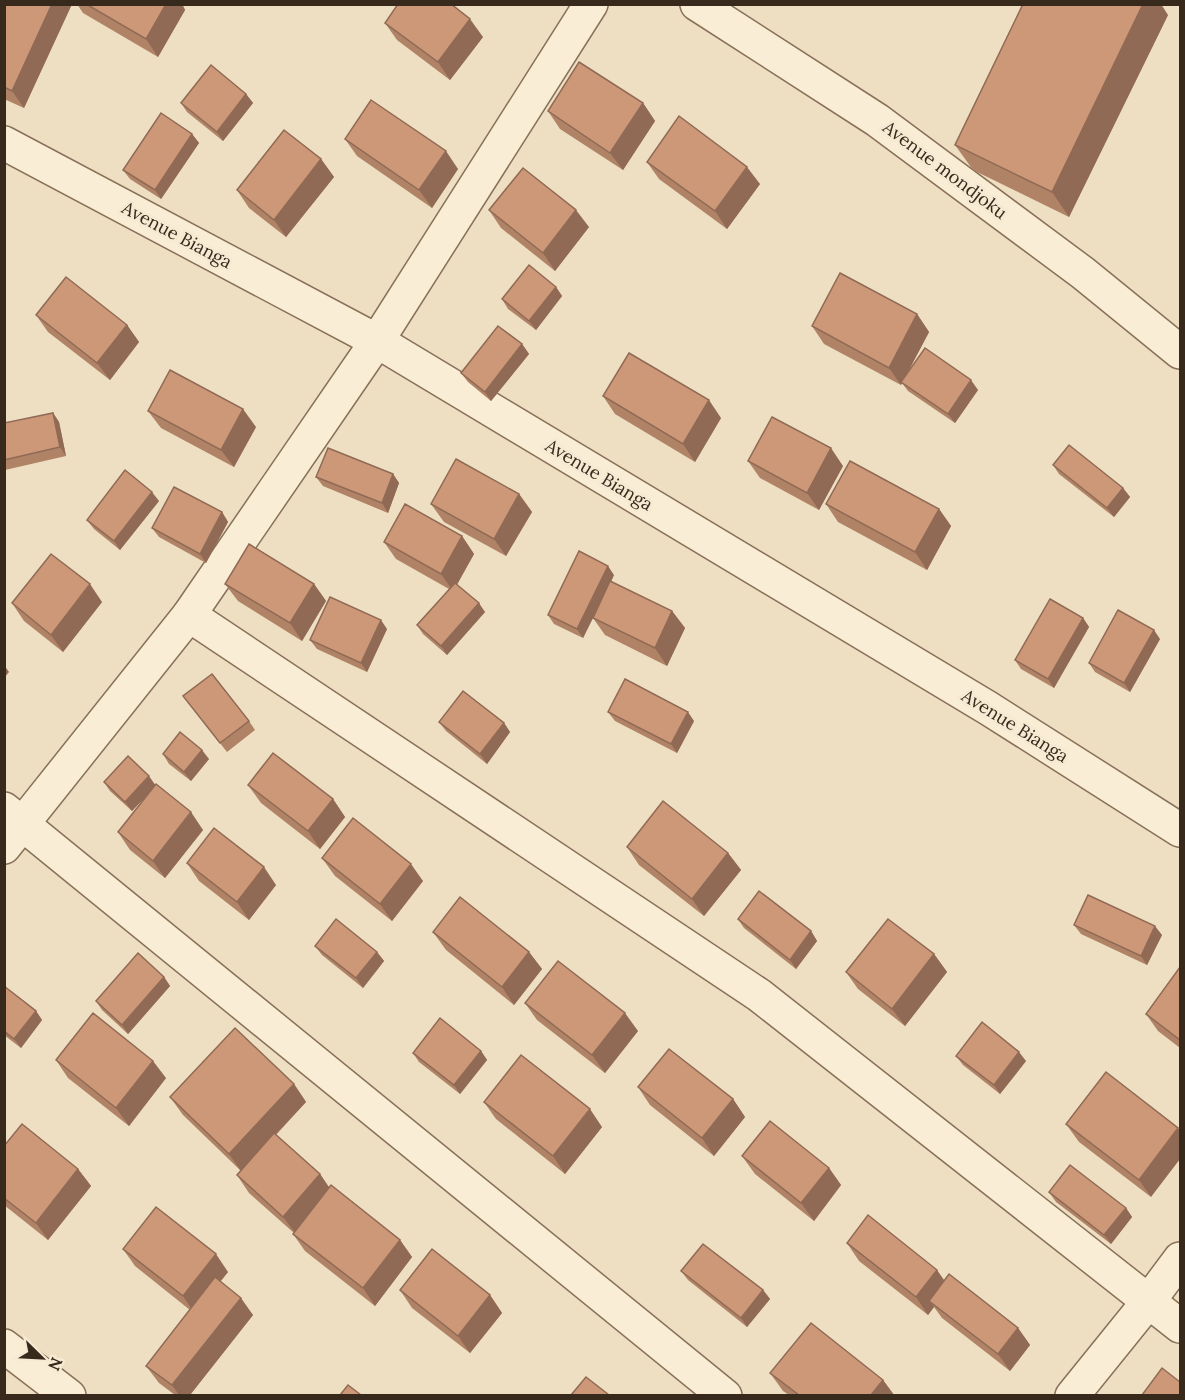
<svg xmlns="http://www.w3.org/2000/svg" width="1185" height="1400" viewBox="0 0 1185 1400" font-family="Lora,serif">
  <rect width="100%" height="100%" fill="#eedfc2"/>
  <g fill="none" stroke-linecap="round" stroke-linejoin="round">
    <g stroke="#887059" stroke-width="36">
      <g id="minor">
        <path d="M697,4L877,120L1083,273L1180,352"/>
        <path d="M4,143L377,341L988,708L1180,830"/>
        <path d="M189,615L759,995L1180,1326"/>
        <path d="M4,809L725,1396"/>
        <path d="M4,847L189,615L377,341L591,4"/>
        <path d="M4,1346L69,1396"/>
        <path d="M1072,1396L1148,1302L1180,1259"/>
      </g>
    </g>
    <use href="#minor" stroke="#f9edd5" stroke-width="33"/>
  </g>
  <g fill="#b08367">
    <path d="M4,4H72L24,108L4,99Z"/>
    <path d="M77,4H182L185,10L158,57L83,13Z"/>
    <path d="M1168,15L1069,217L973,170L955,145Z"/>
    <path d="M385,23L483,37L450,80L397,40Z"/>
    <path d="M246,94L253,103L223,141L187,112L181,103Z"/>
    <path d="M643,103L655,121L623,170L560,129L548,111Z"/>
    <path d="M192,134L199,143L161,199L130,179L123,170Z"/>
    <path d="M345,139L458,169L432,208L357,156Z"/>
    <path d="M321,159L334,177L286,237L249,208L237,190Z"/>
    <path d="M647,162L760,184L727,229L659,179Z"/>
    <path d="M489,210L589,227L555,271L501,228Z"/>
    <path d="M556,287L562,296L536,330L508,309L502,299Z"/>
    <path d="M917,314L929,332L908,372L978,390L955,423L908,391L902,383L901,385L824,344L812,326Z"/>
    <path d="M36,315L127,325L139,342L110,380L48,332Z"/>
    <path d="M522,344L529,354L491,401L468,382L461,373Z"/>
    <path d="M603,396L721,418L695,462L615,414Z"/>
    <path d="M148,411L256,427L234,467L161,428Z"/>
    <path d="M53,413L59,422L66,456L5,470L4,469V423Z"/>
    <path d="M748,461L843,466L819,510L760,478Z"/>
    <path d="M1053,465L1123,488L1130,497L1114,517L1059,474Z"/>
    <path d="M393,474L399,483L388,513L323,486L316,477Z"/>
    <path d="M519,494L532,512L506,556L444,522L431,504Z"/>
    <path d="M159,501L120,550L94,529L87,520Z"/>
    <path d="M826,504L939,509L951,526L927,570L838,522Z"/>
    <path d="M222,512L228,522L206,563L159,537L152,528Z"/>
    <path d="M462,536L474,554L457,585L485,612L447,655L423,634L417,625L449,589L396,559L384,542Z"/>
    <path d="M614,575L611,582L672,611L685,628L667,666L605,635L593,618L583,638L554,624L548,615Z"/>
    <path d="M225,584H314L326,601L302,641L238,601Z"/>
    <path d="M102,602L63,652L24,621L12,603Z"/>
    <path d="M1083,618L1089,627L1054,688L1021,669L1015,660Z"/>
    <path d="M387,629L367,672L317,649L310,640Z"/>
    <path d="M1160,639L1130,692L1095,672L1089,663Z"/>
    <path d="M183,696L249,721L255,730L227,752Z"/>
    <path d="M608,712L694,721L677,753L615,721Z"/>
    <path d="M439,722L504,723L510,732L487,764L446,731Z"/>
    <path d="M163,754L209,759L191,781L169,764Z"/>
    <path d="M104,782L155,785L203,830L165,878L130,850L118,832L150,791L132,811L110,791Z"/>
    <path d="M248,785L333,799L345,817L320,849L261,803Z"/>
    <path d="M627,847L728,853L741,870L704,916L639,865Z"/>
    <path d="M322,858L423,881L392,921L335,876Z"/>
    <path d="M187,863L276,885L249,920L199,881Z"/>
    <path d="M738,919L811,931L817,941L796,969L744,928Z"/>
    <path d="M1074,925L1162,935L1147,965L1081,934Z"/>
    <path d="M433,932L529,952L542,969L514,1005L446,950Z"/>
    <path d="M315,946L377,952L384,961L363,988L322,955Z"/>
    <path d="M934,954L947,972L905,1026L858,989L846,972Z"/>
    <path d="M1180,967V1048L1158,1031L1146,1014Z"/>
    <path d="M164,977L170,986L128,1034L102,1010L96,1001Z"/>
    <path d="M4,986L36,1011L42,1020L21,1048L4,1035Z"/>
    <path d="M525,1003L638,1031L605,1073L537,1020Z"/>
    <path d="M481,1051L487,1060L460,1094L419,1062L413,1053Z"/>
    <path d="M956,1056L1026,1061L1000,1094L963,1065Z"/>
    <path d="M56,1060L166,1078L129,1126L68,1078Z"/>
    <path d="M1106,1072L1151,1197L1079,1142L1066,1124Z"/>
    <path d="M294,1084L306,1102L276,1135L320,1174L329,1187L400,1240L412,1257L375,1306L305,1251L293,1234L294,1233L249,1193L237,1175L241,1171L183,1115L170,1097Z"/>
    <path d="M638,1087L733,1099L745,1117L714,1156L650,1105Z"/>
    <path d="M484,1102L602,1127L565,1174L496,1119Z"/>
    <path d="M4,1146L78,1169L91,1186L48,1240L4,1205Z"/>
    <path d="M742,1156L829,1168L841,1185L814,1221L755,1174Z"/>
    <path d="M1049,1192L1126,1208L1132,1217L1111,1244L1056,1202Z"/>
    <path d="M847,1243L945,1281L1018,1328L1030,1345L1010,1371L942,1318L934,1307L928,1315L859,1261Z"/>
    <path d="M123,1249L228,1272L220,1281L253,1315L190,1395H175L159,1383L146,1366L190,1310L135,1266Z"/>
    <path d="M681,1271L763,1290L770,1299L747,1327L688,1280Z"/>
    <path d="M400,1290L490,1295L502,1313L470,1353L412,1308Z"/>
    <path d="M770,1373L883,1380L894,1395H789L783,1391Z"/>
  </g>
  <g fill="#906a54">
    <path d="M52,4H72L24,108L12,91Z"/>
    <path d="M166,4H182L185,10L158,57L146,39Z"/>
    <path d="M1143,4H1161L1168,15L1069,217L1052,192Z"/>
    <path d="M470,19L483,37L450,80L438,62Z"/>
    <path d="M246,94L253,103L223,141L217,132Z"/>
    <path d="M643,103L655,121L623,170L610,153Z"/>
    <path d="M192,134L199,143L161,199L155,190Z"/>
    <path d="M446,151L458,169L432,208L419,190Z"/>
    <path d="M321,159L334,177L286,237L274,220Z"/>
    <path d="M747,167L760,184L727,229L715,211Z"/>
    <path d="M576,210L589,227L555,271L543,253Z"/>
    <path d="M556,287L562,296L536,330L529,321Z"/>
    <path d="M917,314L929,332L901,385L889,368Z"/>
    <path d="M127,325L139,342L110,380L97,363Z"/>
    <path d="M522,344L529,354L491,401L485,392Z"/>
    <path d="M971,380L978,390L955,423L948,414Z"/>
    <path d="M709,400L721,418L695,462L683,444Z"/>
    <path d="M243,409L256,427L234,467L221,450Z"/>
    <path d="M53,413L59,422L66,456L60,447Z"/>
    <path d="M831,448L843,466L819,510L807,493Z"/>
    <path d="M393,474L399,483L388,513L382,503Z"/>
    <path d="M1123,488L1130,497L1114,517L1107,508Z"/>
    <path d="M152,492L159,501L120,550L114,541Z"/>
    <path d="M519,494L532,512L506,556L494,539Z"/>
    <path d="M939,509L951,526L927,570L915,552Z"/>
    <path d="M222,512L228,522L206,563L200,554Z"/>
    <path d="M462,536L474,554L453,591L441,574Z"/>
    <path d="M608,566L614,575L583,638L577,629Z"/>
    <path d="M90,584L102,602L63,652L51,635Z"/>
    <path d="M314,584L326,601L302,641L290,623Z"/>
    <path d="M479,603L485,612L447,655L441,646Z"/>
    <path d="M672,611L685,628L667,666L655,648Z"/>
    <path d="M1083,618L1089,627L1054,688L1048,679Z"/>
    <path d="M381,620L387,629L367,672L361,663Z"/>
    <path d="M1154,630L1160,639L1130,692L1124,683Z"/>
    <path d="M4,665L9,672L4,678Z"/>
    <path d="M688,712L694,721L677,753L671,744Z"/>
    <path d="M504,723L510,732L487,764L480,754Z"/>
    <path d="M202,750L209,759L191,781L184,772Z"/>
    <path d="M149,776L156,786L132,811L125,802Z"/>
    <path d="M333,799L345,817L320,849L308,831Z"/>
    <path d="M191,812L203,830L165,878L153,861Z"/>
    <path d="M728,853L741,870L704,916L692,899Z"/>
    <path d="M411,864L423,881L392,921L380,904Z"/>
    <path d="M264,867L276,885L249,920L237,902Z"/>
    <path d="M1155,926L1162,935L1147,965L1141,956Z"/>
    <path d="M811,931L817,941L796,969L790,960Z"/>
    <path d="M377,952L384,961L363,988L356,978Z"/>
    <path d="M529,952L542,969L514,1005L502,987Z"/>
    <path d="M934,954L947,972L905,1026L892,1009Z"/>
    <path d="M164,977L170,986L128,1034L122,1025Z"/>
    <path d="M36,1011L42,1020L21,1048L14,1039Z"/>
    <path d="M625,1013L638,1031L605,1073L592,1055Z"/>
    <path d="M481,1051L487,1060L460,1094L454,1085Z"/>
    <path d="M1019,1052L1026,1061L1000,1094L994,1085Z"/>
    <path d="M153,1061L166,1078L129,1126L116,1108Z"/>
    <path d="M294,1084L306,1102L241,1171L229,1154Z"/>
    <path d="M733,1099L745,1117L714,1156L702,1138Z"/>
    <path d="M590,1109L602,1127L565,1174L553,1156Z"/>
    <path d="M1178,1128L1180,1131V1159L1151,1197L1139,1180Z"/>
    <path d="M829,1168L841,1185L814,1221L801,1203Z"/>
    <path d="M78,1169L91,1186L48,1240L36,1223Z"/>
    <path d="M320,1174L332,1192L296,1234L283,1217Z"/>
    <path d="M1126,1208L1132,1217L1111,1244L1104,1235Z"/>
    <path d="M400,1240L412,1257L375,1306L363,1288Z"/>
    <path d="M216,1254L228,1272L195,1314L183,1296Z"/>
    <path d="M937,1270L949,1287L929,1301L934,1307L928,1315L916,1297Z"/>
    <path d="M763,1290L770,1299L747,1327L741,1318Z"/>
    <path d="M490,1295L502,1313L470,1353L458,1336Z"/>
    <path d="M241,1298L253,1315L190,1395H179L172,1385Z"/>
    <path d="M1018,1328L1030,1345L1010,1371L998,1354Z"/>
    <path d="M883,1380L894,1395H871Z"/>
  </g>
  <g fill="#cd9878" stroke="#906a54" stroke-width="1.5">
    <path d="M4,4H52L12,91L4,87Z"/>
    <path d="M86,4H166L146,39Z"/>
    <path d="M398,4H451L470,19L438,62L385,23Z"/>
    <path d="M1023,4H1143L1052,192L955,145Z"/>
    <path d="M579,62L643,103L610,153L548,111Z"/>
    <path d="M211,65L246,94L217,132L181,103Z"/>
    <path d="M371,100L446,151L419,190L345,139Z"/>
    <path d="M161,113L192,134L155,190L123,170Z"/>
    <path d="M679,116L747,167L715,211L647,162Z"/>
    <path d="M284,130L321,159L274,220L237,190Z"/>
    <path d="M523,168L576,210L543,253L489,210Z"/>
    <path d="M529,265L556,287L529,321L502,299Z"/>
    <path d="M840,273L917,314L889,368L812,326Z"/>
    <path d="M66,277L127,325L97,363L36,315Z"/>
    <path d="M498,326L522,344L485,392L461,373Z"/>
    <path d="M925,348L971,380L948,414L901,382Z"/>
    <path d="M629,353L709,400L683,444L603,396Z"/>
    <path d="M170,370L243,409L221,450L148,411Z"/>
    <path d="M53,413L60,447L4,460V423Z"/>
    <path d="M772,417L831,448L807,493L748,461Z"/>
    <path d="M1069,445L1123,488L1107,508L1053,465Z"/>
    <path d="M328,448L393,474L382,503L316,477Z"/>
    <path d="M456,459L519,494L494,539L431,504Z"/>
    <path d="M850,461L939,509L915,552L826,504Z"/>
    <path d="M125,470L152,492L114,541L87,520Z"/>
    <path d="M174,487L222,512L200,554L152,528Z"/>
    <path d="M405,504L462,536L441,574L384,542Z"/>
    <path d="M249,544L314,584L290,623L225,584Z"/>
    <path d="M579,551L608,566L577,629L548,615Z"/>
    <path d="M51,554L90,584L51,635L12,603Z"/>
    <path d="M610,581L672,611L655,648L593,618Z"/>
    <path d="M455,583L479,603L441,646L417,625Z"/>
    <path d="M330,597L381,620L361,663L310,640Z"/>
    <path d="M1050,599L1083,618L1048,679L1015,660Z"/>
    <path d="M1118,610L1154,630L1124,683L1089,663Z"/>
    <path d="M212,674L249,721L220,743L183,696Z"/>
    <path d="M625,679L688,712L671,744L608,712Z"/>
    <path d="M463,691L504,723L480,754L439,722Z"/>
    <path d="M180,732L202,750L184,772L163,754Z"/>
    <path d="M273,753L333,799L308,831L248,785Z"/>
    <path d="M128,756L149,776L125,802L104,782Z"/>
    <path d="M156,784L191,812L153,861L118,832Z"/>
    <path d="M663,801L728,853L692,899L627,847Z"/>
    <path d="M353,818L411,864L380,904L322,858Z"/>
    <path d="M214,828L264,867L237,902L187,863Z"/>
    <path d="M759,891L811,931L790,960L738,919Z"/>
    <path d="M1088,895L1155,926L1141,956L1074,925Z"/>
    <path d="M460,897L529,952L502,987L433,932Z"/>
    <path d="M336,919L377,952L356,978L315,946Z"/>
    <path d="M888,919L934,954L892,1009L846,972Z"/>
    <path d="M138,953L164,977L122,1025L96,1001Z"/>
    <path d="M558,961L625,1013L592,1055L525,1003Z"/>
    <path d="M1180,967V1040L1146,1014Z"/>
    <path d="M4,986L36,1011L14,1039L4,1031Z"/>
    <path d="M93,1013L153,1061L116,1108L56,1060Z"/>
    <path d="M440,1018L481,1051L454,1085L413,1053Z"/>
    <path d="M982,1022L1019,1052L994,1085L956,1056Z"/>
    <path d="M235,1028L294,1084L229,1154L170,1097Z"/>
    <path d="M669,1049L733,1099L702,1138L638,1087Z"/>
    <path d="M521,1055L590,1109L553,1156L484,1102Z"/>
    <path d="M1106,1072L1178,1128L1139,1180L1066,1124Z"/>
    <path d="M770,1121L829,1168L801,1203L742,1156Z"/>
    <path d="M22,1124L78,1169L36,1223L4,1198V1146Z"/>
    <path d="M274,1133L320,1174L283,1217L237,1175Z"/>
    <path d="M1070,1165L1126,1208L1104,1235L1049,1192Z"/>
    <path d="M331,1185L400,1240L363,1288L293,1234Z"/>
    <path d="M156,1207L216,1254L183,1296L123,1249Z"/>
    <path d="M868,1215L937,1270L916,1297L847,1243Z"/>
    <path d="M703,1244L763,1290L741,1318L681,1271Z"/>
    <path d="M432,1249L490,1295L458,1336L400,1290Z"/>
    <path d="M949,1274L1018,1328L998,1354L929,1301Z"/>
    <path d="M215,1277L241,1298L172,1385L146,1366Z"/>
    <path d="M811,1323L883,1380L871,1395H799L770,1373Z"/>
    <path d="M1162,1368L1180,1382V1395H1142Z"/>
    <path d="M586,1377L609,1395H571Z"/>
    <path d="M348,1385L361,1395H340Z"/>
  </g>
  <g text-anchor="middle" stroke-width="6" stroke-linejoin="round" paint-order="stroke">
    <g font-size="18" fill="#38291d" stroke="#f6ead2">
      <text transform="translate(945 170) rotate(37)" y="6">Avenue mondjoku</text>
      <text transform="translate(177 235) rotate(28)" y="6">Avenue Bianga</text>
      <text transform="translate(599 475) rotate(31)" y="6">Avenue Bianga</text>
      <text transform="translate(1015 726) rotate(32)" y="6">Avenue Bianga</text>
    </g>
  </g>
  <rect width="1185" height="1400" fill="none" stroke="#38291d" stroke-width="12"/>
  <g transform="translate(42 1358) rotate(114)" stroke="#f6ead2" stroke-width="4.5" paint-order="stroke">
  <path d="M0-4.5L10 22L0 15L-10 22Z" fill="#38291d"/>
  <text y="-9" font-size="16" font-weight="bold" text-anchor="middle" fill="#38291d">N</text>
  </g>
</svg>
